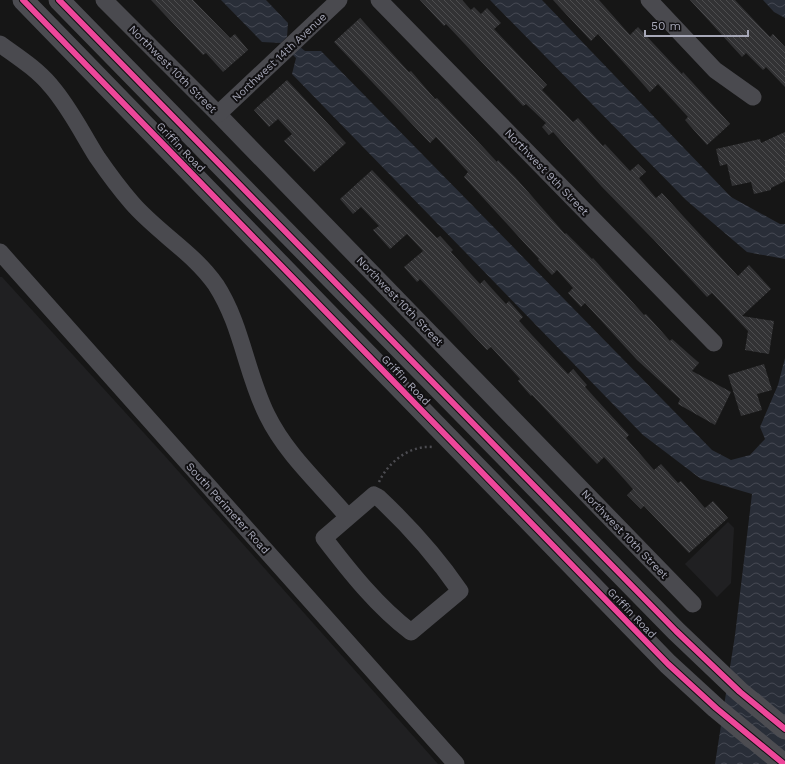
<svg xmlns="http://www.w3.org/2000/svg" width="785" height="764" viewBox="0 0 785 764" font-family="'Work Sans',sans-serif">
  <defs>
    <pattern id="water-waves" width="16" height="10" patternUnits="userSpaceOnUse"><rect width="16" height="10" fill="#292e38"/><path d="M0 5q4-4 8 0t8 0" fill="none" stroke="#454953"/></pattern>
    <pattern id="building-back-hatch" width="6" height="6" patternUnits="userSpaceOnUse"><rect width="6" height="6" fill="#323234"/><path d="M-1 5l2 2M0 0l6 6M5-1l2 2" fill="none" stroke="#4d4d4f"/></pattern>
  </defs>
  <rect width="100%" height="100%" fill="#161616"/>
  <g fill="#202022">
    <path d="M0,277H2L164,455L438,764H0Z"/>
    <path d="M728,522L734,528L731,583L717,597L685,564Z"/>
  </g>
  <g fill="url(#water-waves)">
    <path d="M221,0H266L288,23L287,37L281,43L262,42Z"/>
    <path d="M490,0H542L731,197L780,224H785V259L747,252L686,200Z"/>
    <path d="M763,0H785V18L774,12Z"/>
    <path d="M300,47L305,51H321L712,450L731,460L750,455L765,439L760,427L778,385L785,358V764H715L735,635L752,494L701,479L643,435L292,74L296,58L292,54Z"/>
  </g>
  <g fill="url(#building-back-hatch)">
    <path d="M151,0H193L230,38L235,34L248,50L223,72L206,53L203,55Z"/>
    <path d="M420,0H462L471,10L474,7L481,14L487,8L501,23L494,29L547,85L542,90L573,122L578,118L603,146L605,144L630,171L638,164L646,172L639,178L656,198L662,193L738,276L749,265L771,289L742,316L774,321L769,354L745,350L748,331L712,293L707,297L655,241L602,187L553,132L549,135L542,127L546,123L526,104L523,106L446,24L444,26Z"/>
    <path d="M553,0H599L630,35L638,27L682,74L683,72L730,124L707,145L685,120L688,117L658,84L650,92L598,34L591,41Z"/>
    <path d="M690,0H735L770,37L773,34L785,47V87L766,67L763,70L746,53L742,57Z"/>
    <path d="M360,18L409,72L411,71L435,99L437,98L497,162L498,160L515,177L565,234L566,233L592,259L593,258L644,315L646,314L670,341L672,339L699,363L692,371L731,392L715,425L678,404L680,399L637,360L585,303L581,307L568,293L573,288L557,270L552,275L538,260L539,259L464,177L468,172L436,137L430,143L334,42Z"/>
    <path d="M287,80L346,143L314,172L284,141L292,134L278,119L269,127L254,110Z"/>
    <path d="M785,132V181L771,188V190L754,194L751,182L732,186L727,164L720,166L716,149L760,139L761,143Z"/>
    <path d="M372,170L437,238L440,236L453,250L451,252L480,284L484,280L506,304L509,301L523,317L519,321L568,374L573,369L587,385L585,387L629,435L626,438L654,470L661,464L678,483L681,481L705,508L713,501L728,518L689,553L644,506L641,509L627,495L633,489L604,457L597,464L532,395L531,396L518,381L520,379L491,347L487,350L420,279L417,282L404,267L423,251L407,234L390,249L373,230L379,226L361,207L353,214L340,199Z"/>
    <path d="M764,364L772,390L757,394L762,410L741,416L728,375Z"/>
  </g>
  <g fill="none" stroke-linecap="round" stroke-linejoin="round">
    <path stroke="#4c4c51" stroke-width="2.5" stroke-dasharray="2 3" stroke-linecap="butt" d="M379,482C388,462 410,445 433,447"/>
    <g stroke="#4a4a4f" stroke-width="17">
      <path d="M104,0L218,114L693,604"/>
      <path d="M379,0L714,343"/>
      <path d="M649,0L715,70L753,97"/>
      <path d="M0,44C18,57 37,69 51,86C70,108 82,133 97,157C108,173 119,188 132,203C158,233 194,253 216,285C242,325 246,373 267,415C286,454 319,483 347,516"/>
      <path d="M218,114L339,0"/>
      <path d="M0,252L456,764"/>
      <path d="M374,495L378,497C409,526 436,556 460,591L411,632C377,606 350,572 324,538Z"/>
    </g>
    <g stroke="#4c4c51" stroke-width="21">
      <path d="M23,0L668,664L716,708L784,764"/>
      <path d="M59,0L676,631L740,692L785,729"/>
    </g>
    <g stroke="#111012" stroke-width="8">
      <g id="cycleway">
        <path d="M23,0L668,664L716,708L784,764"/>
        <path d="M59,0L676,631L740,692L785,729"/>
      </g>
    </g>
    <use href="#cycleway" stroke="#ed469a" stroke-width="6"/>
  </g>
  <g text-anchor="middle" stroke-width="4" stroke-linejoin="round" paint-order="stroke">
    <g font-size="11" fill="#a7a8b8" stroke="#111012">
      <text transform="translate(279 57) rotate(-43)" y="4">Northwest 14th Avenue</text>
      <text transform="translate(173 69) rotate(45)" y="4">Northwest 10th Street</text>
      <text transform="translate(181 147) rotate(46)" y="4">Griffin Road</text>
      <text transform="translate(547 172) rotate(46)" y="4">Northwest 9th Street</text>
      <text transform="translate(400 301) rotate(46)" y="4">Northwest 10th Street</text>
      <text transform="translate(406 380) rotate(46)" y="4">Griffin Road</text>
      <text transform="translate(228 508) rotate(48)" y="4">South Perimeter Road</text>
      <text transform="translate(625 534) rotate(46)" y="4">Northwest 10th Street</text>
      <text transform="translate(632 613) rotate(46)" y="4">Griffin Road</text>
    </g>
  </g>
  <path d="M645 30v6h103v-6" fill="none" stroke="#a7a8b8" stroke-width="2"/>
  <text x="651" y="30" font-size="12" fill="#a7a8b8" stroke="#111012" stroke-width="3" paint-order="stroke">50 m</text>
</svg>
